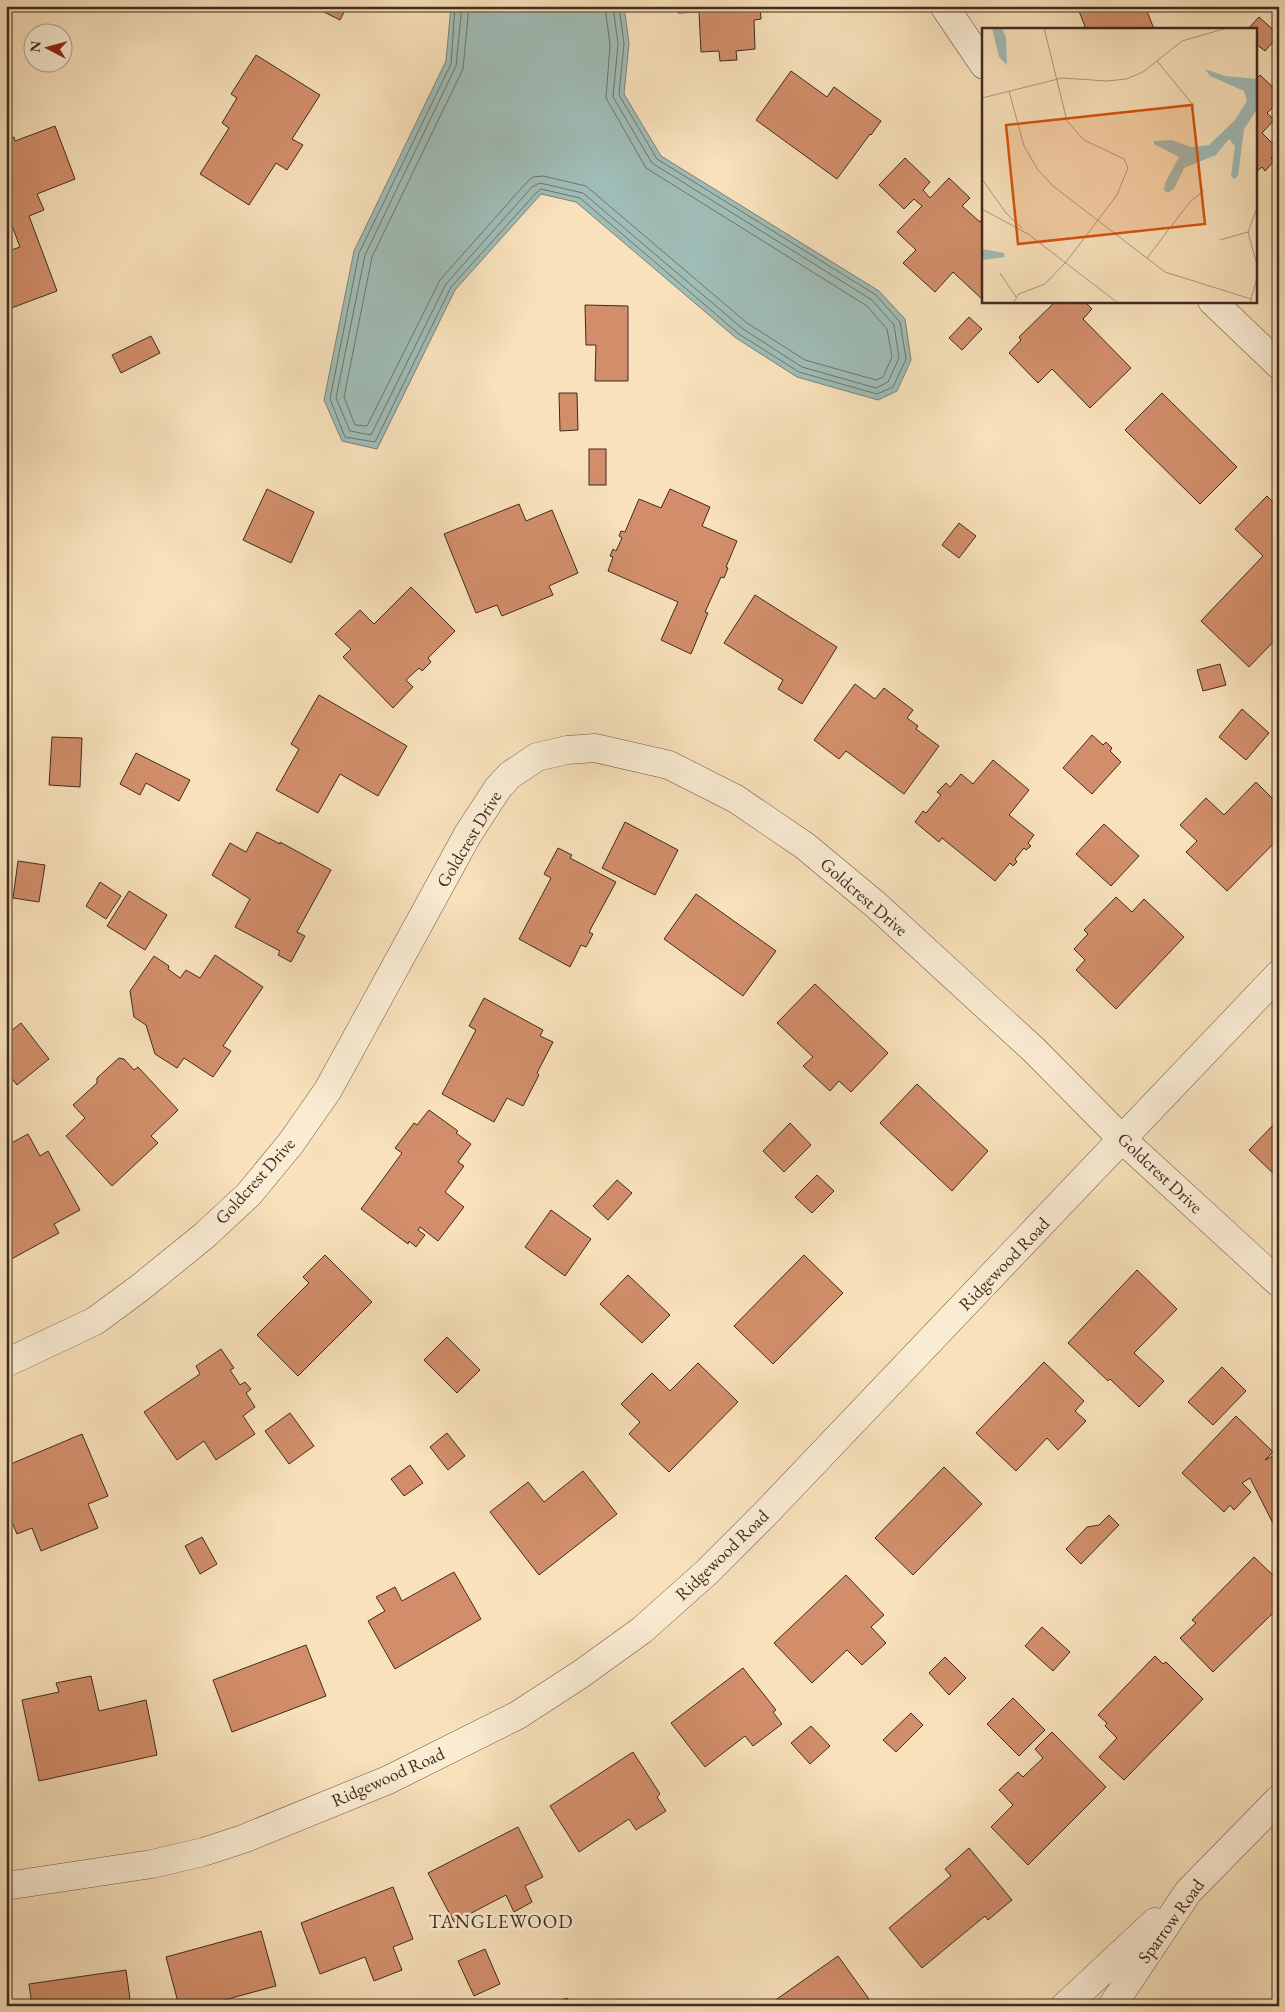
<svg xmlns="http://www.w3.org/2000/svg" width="1285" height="2012" viewBox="0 0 1285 2012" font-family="'EB Garamond',serif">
  <rect width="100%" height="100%" fill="#f8e1bb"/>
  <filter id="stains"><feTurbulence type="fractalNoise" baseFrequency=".004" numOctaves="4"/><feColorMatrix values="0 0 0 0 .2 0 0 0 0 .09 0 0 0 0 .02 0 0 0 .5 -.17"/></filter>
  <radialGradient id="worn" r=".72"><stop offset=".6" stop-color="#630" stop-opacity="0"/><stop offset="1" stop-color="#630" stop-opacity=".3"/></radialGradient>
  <path fill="#9fbcb6" stroke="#79827a" d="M451,6H624L629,44L624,94L661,156L879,291L905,319L911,360L897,391L878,400L797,377L736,338L576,202L541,194L455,290L377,449L342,441L324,400L354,251L446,61Z"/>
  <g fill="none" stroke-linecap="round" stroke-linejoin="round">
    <g stroke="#70746a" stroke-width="1">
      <path d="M455,6L451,64L359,253L330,399L345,437L375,442L451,287L537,192L541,189L580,198L739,334L799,372L877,394L893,387L906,359L900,322L876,295L657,159L619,95L624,44L619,6"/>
      <path d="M462,6L456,66L365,255L336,398L350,431L371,435L446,284L532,187L540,183L583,193L743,329L802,367L876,388L888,382L899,358L894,325L872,300L652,163L613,97L618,44L613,6"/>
      <path d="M469,6L463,69L372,257L344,397L355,425L367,426L440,280L527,182L533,177L543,176L586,186L747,323L805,360L876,380L883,377L892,357L887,329L867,306L646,168L606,98L610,45L605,6"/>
    </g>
  </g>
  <g fill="#d28e6b" stroke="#402b1f">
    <path d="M317,6H347L340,20L316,8Z"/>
    <path d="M678,6H760L761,19L754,20L755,49L736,51L737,60L720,61L719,51L701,52L699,12L678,13Z"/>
    <path d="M1077,6H1145L1154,29H1086Z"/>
    <path d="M1259,17L1279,35L1265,51L1256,44V29H1248Z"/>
    <path d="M256,55L320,95L292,139L303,145L287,170L276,163L249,205L200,174L229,128L222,123L237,98L231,94Z"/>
    <path d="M791,71L827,97L834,87L881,121L871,135L870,134L837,179L756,120Z"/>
    <path d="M1260,75L1279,93V101L1267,113L1274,120L1262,133L1279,150L1271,158L1274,161L1265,171L1262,167L1256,172V79Z"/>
    <path d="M55,126L75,179L37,194L44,210L29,216L57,291L6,310V252L20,247L6,210V140L14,137L15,141Z"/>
    <path d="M905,158L930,182L923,190L930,198L949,178L970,198L962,206L980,222L983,218L984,220L983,300L953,272L935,292L903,263L916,250L897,232L922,206L914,199L904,209L879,185Z"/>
    <path d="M1056,301H1084L1092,309L1083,319L1131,368L1090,408L1052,369L1038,383L1009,353L1021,340L1019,337Z"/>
    <path d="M585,305L628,306V381H595L596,345H586Z"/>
    <path d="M969,317L982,329L962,350L949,338Z"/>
    <path d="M151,336L160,353L121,373L112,355Z"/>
    <path d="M559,393H577L578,430L560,431Z"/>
    <path d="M1162,393L1237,467L1200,504L1125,430Z"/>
    <rect x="589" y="449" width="17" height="36"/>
    <path d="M267,489L314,512L291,563L243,540Z"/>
    <path d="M670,489L710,507L702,526L737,541L726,567L728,568L724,578L721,577L705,612L708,613L691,654L661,640L678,602L608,571L613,557L610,556L613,549L616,551L622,538L619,536L621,531L625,532L639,499L661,508Z"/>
    <path d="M1267,496L1279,508V636L1249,667L1201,621L1263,556L1235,529Z"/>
    <path d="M519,504L526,521L552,510L578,573L549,586L553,595L502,616L497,605L476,613L444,534Z"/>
    <path d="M959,523L976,536L959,558L942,545Z"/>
    <path d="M411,587L455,631L428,658L431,662L422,671L419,668L406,680L413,687L393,708L343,657L351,649L335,634L360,610L374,624Z"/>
    <path d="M755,595L837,647L802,704L778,689L783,680L724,643Z"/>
    <path d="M1220,664L1226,685L1203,691L1197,670Z"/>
    <path d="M855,684L875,699L884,688L913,710L907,718L918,726L916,729L939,746L904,794L846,751L839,759L814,740Z"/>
    <path d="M319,695L407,746L378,796L340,774L318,813L276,790L299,749L291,744Z"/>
    <path d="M1242,709L1269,733L1246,760L1219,737Z"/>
    <path d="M1092,735L1103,745L1106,742L1112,748L1110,751L1121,762L1092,794L1063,768Z"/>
    <path d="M52,737L82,738L80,787L49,785Z"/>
    <path d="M136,753L190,780L179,801L146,783L140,795L120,784Z"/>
    <path d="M993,760L1029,790L1009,815L1034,835L1028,843L1031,846L1026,850L1024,848L1015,859L1017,862L1013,866L1010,863L995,881L942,838L939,842L915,822L923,811L926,813L941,795L937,792L946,783L950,787L961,774L973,784Z"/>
    <path d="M1256,782L1279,805V838L1227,891L1186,852L1197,841L1180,825L1206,798L1224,815Z"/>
    <path d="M625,822L678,850L655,895L602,868Z"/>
    <path d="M1104,824L1139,856L1111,886L1076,854Z"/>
    <path d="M257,832L280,844V842L331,870L297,932L305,936L291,962L278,955L280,951L235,927L250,899L212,875L230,843L246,852Z"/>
    <path d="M558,848L572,855L570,858L616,882L589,932L593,934L586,947L581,945L570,967L519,939L551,878L544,874Z"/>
    <path d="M18,861L45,865L39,902L13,898Z"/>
    <path d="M100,882L121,896L106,919L86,906Z"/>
    <path d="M129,891L167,915L145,950L107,926Z"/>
    <path d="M696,894L776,951L743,996L664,939Z"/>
    <path d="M1116,897L1132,912L1144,899L1184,937L1116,1009L1076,970L1085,960L1074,949L1088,934L1084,930Z"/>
    <path d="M215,955L263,987L223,1046L231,1051L213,1077L184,1058L177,1068L155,1054L146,1025L134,1017L130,991L154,956L169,966L168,969L180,978L186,970L200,978Z"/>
    <path d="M815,984L888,1053L851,1092L839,1081L830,1091L803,1066L813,1057L777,1023Z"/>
    <path d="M484,998L543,1030L540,1036L553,1042L537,1073L539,1075L523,1106L507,1098L494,1122L442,1094L476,1030L469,1026Z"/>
    <path d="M21,1023L49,1059L17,1085L6,1071V1035Z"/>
    <path d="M119,1058L124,1059L134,1070L138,1067L178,1110L151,1136L158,1143L112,1186L66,1136L85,1118L73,1105L97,1083V1078Z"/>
    <path d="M917,1084L988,1151L952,1191L880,1123Z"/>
    <path d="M429,1110L458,1131L456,1133L471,1144L458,1162L464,1166L445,1192L464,1207L438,1241L420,1227L418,1230L425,1235L416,1247L409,1241L408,1244L361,1209L402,1153L395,1148L414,1123L417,1125Z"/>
    <path d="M1279,1119V1179L1249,1150Z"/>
    <path d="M790,1123L811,1145L784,1172L763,1151Z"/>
    <path d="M28,1134L40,1156L48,1151L80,1210L54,1224L59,1233L6,1262V1146Z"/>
    <path d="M817,1175L834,1191L812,1213L795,1197Z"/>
    <path d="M617,1180L632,1193L608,1220L593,1206Z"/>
    <path d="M551,1210L591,1239L565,1276L525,1247Z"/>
    <path d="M325,1255L372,1302L298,1376L257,1335L309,1283L303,1277Z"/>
    <path d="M804,1255L843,1293L773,1364L734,1326Z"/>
    <path d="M1137,1270L1177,1309L1134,1353L1164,1381L1139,1407L1110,1379L1108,1381L1068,1343Z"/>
    <path d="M628,1275L670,1315L642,1343L600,1304Z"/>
    <path d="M447,1337L480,1370L457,1393L424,1360Z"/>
    <path d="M221,1349L234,1368L230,1370L240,1385L245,1382L251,1389L246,1393L255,1407L243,1416L255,1434L216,1460L204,1441L177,1460L144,1412L200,1374L196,1366Z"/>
    <path d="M1044,1362L1084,1401L1075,1411L1086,1421L1058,1450L1047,1438L1016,1471L976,1433Z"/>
    <path d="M698,1363L738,1402L669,1472L629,1434L640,1422L621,1404L652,1373L670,1391Z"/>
    <path d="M1222,1367L1246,1391L1213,1425L1188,1402Z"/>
    <path d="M290,1413L314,1446L289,1464L265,1431Z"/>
    <path d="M1236,1416L1273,1452L1265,1460L1279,1453V1535L1250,1478L1242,1483L1251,1492L1234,1510L1230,1505L1224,1512L1182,1473Z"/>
    <path d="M447,1433L465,1456L448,1470L430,1447Z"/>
    <path d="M82,1434L108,1496L88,1504L98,1528L41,1551L32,1528L17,1534L6,1508V1466Z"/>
    <path d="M410,1465L423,1483L404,1496L391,1479Z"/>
    <path d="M944,1467L982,1504L913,1575L875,1538Z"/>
    <path d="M583,1471L617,1514L539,1575L490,1512L528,1482L544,1502Z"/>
    <path d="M1109,1515L1119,1525L1081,1564L1066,1549L1087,1527L1099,1525Z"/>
    <path d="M202,1537L217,1564L200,1574L185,1546Z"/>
    <path d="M1254,1557L1279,1581V1607L1213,1672L1180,1638L1196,1623L1192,1620Z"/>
    <path d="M454,1572L481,1619L395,1669L368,1621L385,1611L376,1597L395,1587L402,1601Z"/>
    <path d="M846,1575L884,1615L871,1627L886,1643L862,1665L847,1650L812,1683L774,1643Z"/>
    <path d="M1042,1627L1070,1652L1053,1671L1025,1646Z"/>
    <path d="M306,1645L326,1696L232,1732L213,1680Z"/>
    <path d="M1155,1656L1163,1664L1166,1662L1203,1699L1124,1780L1099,1757L1117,1738L1105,1726L1107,1723L1098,1715Z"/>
    <path d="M945,1657L966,1678L949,1695L929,1673Z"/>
    <path d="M743,1668L776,1710L773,1712L782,1724L753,1746L745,1736L705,1767L671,1723Z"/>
    <path d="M91,1676L99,1711L146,1700L157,1755L39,1781L22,1700L59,1692L56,1683Z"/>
    <path d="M1013,1698L1045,1730L1019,1756L987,1724Z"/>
    <path d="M911,1713L923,1725L896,1752L883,1740Z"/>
    <path d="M811,1726L830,1746L810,1764L791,1743Z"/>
    <path d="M1052,1732L1106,1787L1028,1865L991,1827L1013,1805L999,1790L1018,1772L1023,1777L1043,1758L1035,1749Z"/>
    <path d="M633,1752L660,1794L657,1797L666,1811L636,1830L629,1819L579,1852L550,1806Z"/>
    <path d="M518,1827L543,1877L525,1886L532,1902L514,1912L506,1895L454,1922L428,1873Z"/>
    <path d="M969,1848L1012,1900L988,1920L985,1916L922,1968L889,1928L951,1876L945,1869Z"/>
    <path d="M393,1887L413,1939L393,1947L402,1970L374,1981L365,1957L320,1974L301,1923Z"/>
    <path d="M261,1931L276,1986L202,2006H179L166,1957Z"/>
    <path d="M485,1949L500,1984L474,1996L458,1961Z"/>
    <path d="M838,1956L869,1999L859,2006H767Z"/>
    <path d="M126,1970L131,2006H32L29,1984Z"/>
    <path d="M567,1998L571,2006H550Z"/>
  </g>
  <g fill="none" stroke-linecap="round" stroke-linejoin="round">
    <g stroke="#6e5846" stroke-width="29">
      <g id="minor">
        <path d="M944,6L984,65"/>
        <path d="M1212,301L1279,365"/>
        <path d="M6,1363L95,1321L141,1287L205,1235L249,1194L291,1143L328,1090L468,834L498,788L510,775L537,757L567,750L595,748L669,765L736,799L805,846L876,905L1034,1050L1123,1140L1279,1283"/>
        <path d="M6,1886L152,1864L203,1852L243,1839L388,1780L518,1715L581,1674L642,1630L707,1572L764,1515L1279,974"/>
        <path d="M1065,2006L1155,1922"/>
        <path d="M1112,2006L1188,1892L1279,1799"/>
      </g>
    </g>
    <use href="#minor" stroke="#faecd3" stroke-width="28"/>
  </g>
  <g text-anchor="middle" stroke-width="5" stroke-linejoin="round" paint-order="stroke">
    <g font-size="18" fill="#402b1f" stroke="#faecd3">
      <text transform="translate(469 839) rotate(-59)" y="6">Goldcrest Drive</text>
      <text transform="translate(864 897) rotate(41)" y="6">Goldcrest Drive</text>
      <text transform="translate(1160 1173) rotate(43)" y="6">Goldcrest Drive</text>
      <text transform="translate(255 1181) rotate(-48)" y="6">Goldcrest Drive</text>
      <text transform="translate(1004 1264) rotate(-46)" y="6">Ridgewood Road</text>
      <text transform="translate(722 1555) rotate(-44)" y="6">Ridgewood Road</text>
      <text transform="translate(388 1777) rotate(-24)" y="6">Ridgewood Road</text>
      <text transform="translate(1171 1921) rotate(-54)" y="6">Sparrow Road</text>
    </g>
    <g font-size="19" letter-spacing="1" fill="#402b1f" stroke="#faecd3">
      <text x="501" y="1928">TANGLEWOOD</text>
    </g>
  </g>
  <g transform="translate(982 28)">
    <rect width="275" height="275" fill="#f8e1bb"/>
    <path d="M10,0H20L24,10L25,37L17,29ZM223,41L243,48L275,51V81L262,101L256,148L252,151L249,148L253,118L247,111L234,127L202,140L192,161L186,165L182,162L183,155L197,129L172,116V113L190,112L209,119L227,117L253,92L265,73L262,63L228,48ZM0,221L22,225L23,229L0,232Z" fill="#9fbcb6"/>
    <path fill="none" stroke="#ae987d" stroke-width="1" d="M175,33L212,78M27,63L42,118L56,142L71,158L183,244L269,271M0,70L80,50L125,53L144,51L161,44L200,13L245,0M0,151L24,185L40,200M275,180L266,204L275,237M0,181L46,206L136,275M238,212L266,204M165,230L207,175L222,162M18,245L34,269M31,275L37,266L63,256L84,234L135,167L146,140L142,131L102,112L85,93L62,0M268,275L275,250"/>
    <path fill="#d7540e" fill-opacity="0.15" stroke="#d7540e" stroke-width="2.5" d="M210,77L223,196L36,216L24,97Z"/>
    <rect width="275" height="275" fill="none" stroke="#402b1f" stroke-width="2.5"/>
  </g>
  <rect width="1285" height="2012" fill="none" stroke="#f8e1bb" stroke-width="25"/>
  <rect x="8" y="8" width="1270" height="1997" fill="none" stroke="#402b1f" stroke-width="2.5"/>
  <rect x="12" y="12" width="1260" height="1987" fill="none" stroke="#402b1f"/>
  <g transform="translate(48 48) rotate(276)"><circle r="24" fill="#faecd3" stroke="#b09f8b"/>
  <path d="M0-4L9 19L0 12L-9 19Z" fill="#8f2418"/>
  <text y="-8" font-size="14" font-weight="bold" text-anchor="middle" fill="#402b1f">N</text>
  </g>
  <rect width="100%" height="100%" filter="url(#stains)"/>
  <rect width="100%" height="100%" fill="url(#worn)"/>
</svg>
